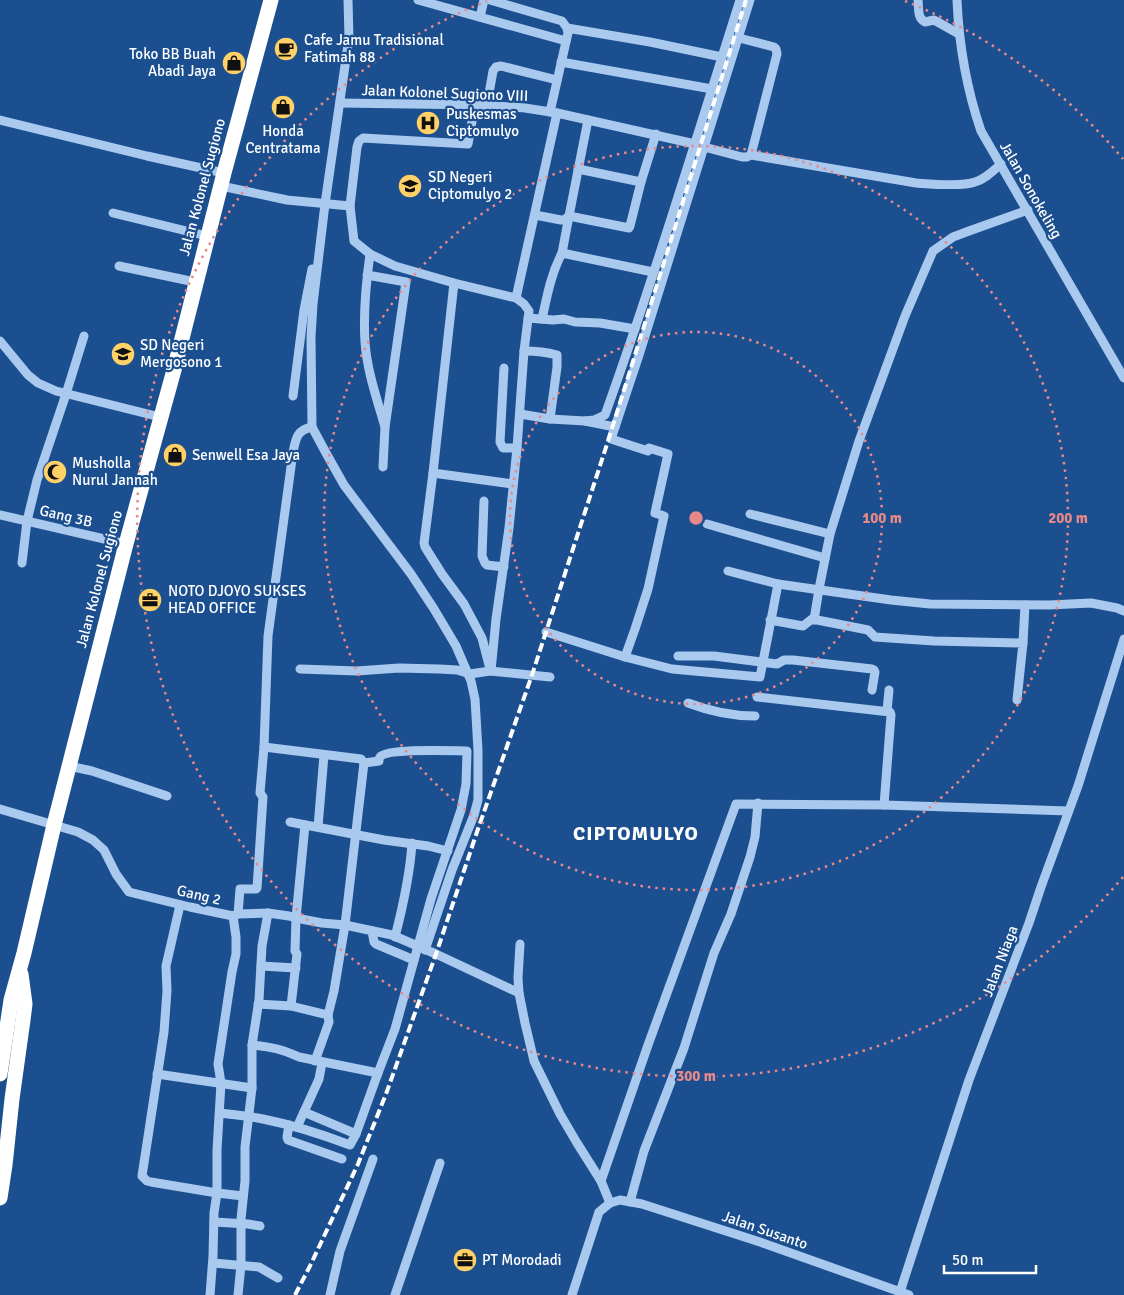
<svg xmlns="http://www.w3.org/2000/svg" width="1124" height="1295" viewBox="0 0 1124 1295" font-family="Signika,sans-serif">
  <rect width="100%" height="100%" fill="#1b4f8f"/>
  <g fill="none" stroke-linecap="round" stroke-linejoin="round">
    <g stroke="#a9c9ee" stroke-width="9">
      <path d="M348,0L349,38L325,204L313,304L311,337L312,427L326,453L344,485L411,574L434,609L456,646L471,681L475,699L478,750V800L474,815L452,870L425,950"/>
      <path d="M418,0L566,41"/>
      <path d="M490,0L562,21L567,28"/>
      <path d="M918,0C919,8 917,18 925,22L934,20L959,34"/>
      <path d="M957,0C959,46 966,87 981,131L1124,378"/>
      <path d="M480,17L484,0"/>
      <path d="M739,38L774,47L776,49L777,54L751,155"/>
      <path d="M561,62L712,89"/>
      <path d="M340,103L481,105L525,108L557,113L695,144"/>
      <path d="M475,105L468,144L363,138L359,141L357,147L350,206L354,241L370,254L395,266L454,283L516,298L524,304L529,311L524,351L517,448L509,528L496,619L491,671"/>
      <path d="M487,105L493,71L496,67L501,66L557,80"/>
      <path d="M550,112L568,33L567,28L650,42L722,57"/>
      <path d="M0,120L147,156L224,173"/>
      <path d="M588,120L569,216L629,228L630,226L641,182L656,134"/>
      <path d="M704,147L742,157H747L751,155L916,183C931,184 962,187 975,182C985,179 993,171 1001,164"/>
      <path d="M578,169L641,182"/>
      <path d="M221,186L287,200L350,206"/>
      <path d="M113,213L207,236"/>
      <path d="M535,215L561,220H564L569,216"/>
      <path d="M569,216L562,253L653,272"/>
      <path d="M119,266L195,282"/>
      <path d="M367,275L406,282L385,427C377,399 367,371 365,342C363,312 366,283 370,254"/>
      <path d="M454,283L433,473L513,484"/>
      <path d="M516,298L557,113"/>
      <path d="M528,318L553,320L564,319L575,322L600,323L635,329"/>
      <path d="M542,319C547,296 551,274 562,253"/>
      <path d="M0,341L28,375L38,383L56,391L160,417"/>
      <path d="M524,351C535,351 546,352 557,355V367L550,419"/>
      <path d="M504,368L500,442L503,448H517"/>
      <path d="M293,396L304,310L312,269"/>
      <path d="M520,414L550,419L585,421L615,427"/>
      <path d="M585,421L594,420L605,415C654,278 696,139 740,0"/>
      <path d="M649,448L668,454L655,513L664,516L648,589L635,629L625,657L672,669L760,677L778,584"/>
      <path d="M648,451L611,439L639,355L750,0"/>
      <path d="M383,467L385,427"/>
      <path d="M433,473L424,543L425,547L442,574L464,604L482,638L489,665"/>
      <path d="M484,501L482,556L485,563L487,565L504,567"/>
      <path d="M750,514L830,534"/>
      <path d="M0,515L126,544"/>
      <path d="M707,524L825,558"/>
      <path d="M22,563L27,521L37,480L66,394L84,336"/>
      <path d="M728,571L778,584L891,600L930,604L1049,605L1091,603L1117,608L1124,611"/>
      <path d="M770,620L803,626L812,619L868,630L875,637L934,641L1023,643L1017,700"/>
      <path d="M814,620L819,589L830,534L859,441L905,316L933,251L953,237L969,231L1028,210"/>
      <path d="M546,632L625,657"/>
      <path d="M1023,643L1025,605"/>
      <path d="M678,656H714L777,664L784,660H793L872,669L874,670L875,672L872,690"/>
      <path d="M300,669L357,671L399,668L439,669L457,670L470,674L490,671L550,677"/>
      <path d="M757,697L890,712L891,715L884,805"/>
      <path d="M688,703C709,711 733,716 755,716"/>
      <path d="M887,711L889,690"/>
      <path d="M264,747L361,759L364,763"/>
      <path d="M69,766L92,771L167,796"/>
      <path d="M0,809L78,832L93,840L104,850L116,874L129,892L133,893L190,907L233,916L238,914L268,913L289,916L296,918L322,923L345,925L392,935L436,954L519,993"/>
      <path d="M290,822L384,840L428,846L448,851"/>
      <path d="M318,827L324,755"/>
      <path d="M180,905L166,966L167,991L164,1032L142,1176L147,1181L151,1182L217,1193L214,1213L213,1256L210,1295"/>
      <path d="M238,914L240,889H256L257,888L263,797L260,793L264,747L268,636L293,452C296,438 297,430 312,427"/>
      <path d="M233,916L236,937V954L232,972L218,1064L221,1083L217,1150V1193L243,1196"/>
      <path d="M372,931L374,942L376,944L414,960"/>
      <path d="M395,937C403,906 410,875 412,843"/>
      <path d="M520,944L518,978L519,993L525,1023L534,1061L560,1114L577,1143L601,1181L610,1203"/>
      <path d="M261,966L296,968"/>
      <path d="M258,1004L291,1006"/>
      <path d="M252,1045C271,1047 282,1049 299,1057L378,1073"/>
      <path d="M315,1061L329,1022L328,1015"/>
      <path d="M157,1074L252,1088"/>
      <path d="M304,1112L356,1134"/>
      <path d="M220,1113C234,1115 249,1116 263,1119C293,1125 321,1134 350,1145L356,1134L378,1073L395,1029L431,899L461,810L466,784L467,751C454,751 387,748 380,757C379,758 379,760 379,761L364,763L345,925L334,991L328,1015L291,1006L297,954L295,951L296,918L305,825"/>
      <path d="M289,1125L287,1137L288,1140L342,1159"/>
      <path d="M297,1127L319,1079L322,1063"/>
      <path d="M601,1181L648,1045L736,804L884,805L1068,811"/>
      <path d="M630,1202L644,1151L684,1048L714,953L731,914L750,857L755,837L758,803"/>
      <path d="M214,1222L248,1224L260,1226"/>
      <path d="M213,1263L259,1267L278,1278"/>
      <path d="M900,1292L969,1080L1029,923L1041,887L1078,786L1124,639"/>
      <path d="M238,1295L241,1265V1219L245,1181V1147L252,1088V1045L259,1000L262,946L268,913"/>
      <path d="M330,1295L340,1251L373,1159"/>
      <path d="M395,1295L440,1163"/>
      <path d="M572,1295L599,1212L610,1203L620,1200L642,1204L760,1242L909,1295"/>
    </g>
    <g stroke="#fff" stroke-width="15">
      <path d="M0,1074L11,1000L24,953L54,825L126,544L174,370L224,173L271,0"/>
      <path d="M0,1198L5,1165L12,1099L23,1020L25,1004L21,974"/>
    </g>
    <path stroke="#fff" stroke-width="4" stroke-dasharray="9 4" stroke-linecap="butt" d="M295,1295L310,1266L358,1164L386,1094L436,954L478,829L532,675L609,438L746,0"/>
  </g>
  <g fill="none" stroke="#e88989" stroke-width="2.5" stroke-dasharray="2.5 5">
    <circle cx="696" cy="518" r="186"/>
    <circle cx="696" cy="518" r="372"/>
    <path d="M1123 877A558 558 0 1 1 487 1M905 1A558 558 0 0 1 1123 159"/>
  </g>
  <defs>
    <g id="cafe-disc" transform="scale(1.25)"><circle r="9.5" fill="#ffd166" stroke="#1b4f8f"/><path d="M-5.5-4.5H6V0H3Q3 3.5 0 3.5H-2.5Q-5.5 3.5-5.5 0ZM3-3.2v2h1.7v-2ZM-6 4.5H4V6H-6Z" fill="#111"/></g>
    <g id="shop-disc" transform="scale(1.25)"><circle r="9.5" fill="#ffd166" stroke="#1b4f8f"/><path d="M-5-2.5h2.3a2.7 3.5 0 0 1 5.4 0H5L5.5 6h-11ZM-1.5-2.5h3a1.5 2.3 0 0 0-3 0Z" fill="#111"/></g>
    <g id="hospital-disc" transform="scale(1.25)"><circle r="9.5" fill="#ffd166" stroke="#1b4f8f"/><path d="M-5-5h3v3.5h4V-5h3V5h-3V1.5h-4V5h-3Z" fill="#111"/></g>
    <g id="school-disc" transform="scale(1.25)"><circle r="9.5" fill="#ffd166" stroke="#1b4f8f"/><path d="M0-5L7-2L0 1L-7-2ZM-4 1L0 2.5L4 1V4Q0 6-4 4Z" fill="#111"/></g>
    <g id="mosque-disc" transform="scale(1.25)"><circle r="9.5" fill="#ffd166" stroke="#1b4f8f"/><path d="M3.5-4.9A6 6 0 1 0 3.5 4.9A5 5 0 1 1 3.5-4.9Z" fill="#111"/></g>
    <g id="office-disc" transform="scale(1.25)"><circle r="9.5" fill="#ffd166" stroke="#1b4f8f"/><path d="M-6-3h4V-5.5h4V-3h4V5H-6ZM-1-4.5V-3h2v-1.5ZM-6 0V1H6V0Z" fill="#111"/></g>
  </defs>
  <g fill-rule="evenodd">
    <use href="#cafe-disc" x="286" y="49"/>
    <use href="#shop-disc" x="234" y="63"/>
    <use href="#shop-disc" x="283" y="107"/>
    <use href="#hospital-disc" x="428" y="123"/>
    <use href="#school-disc" x="410" y="186"/>
    <use href="#school-disc" x="123" y="354"/>
    <use href="#shop-disc" x="175" y="455"/>
    <use href="#mosque-disc" x="55" y="472"/>
    <use href="#office-disc" x="150" y="600"/>
    <use href="#office-disc" x="465" y="1260"/>
  </g>
  <g text-anchor="middle" stroke-width="4.5" stroke-linejoin="round" paint-order="stroke">
    <g font-size="15" fill="#fff" stroke="#1b4f8f" text-anchor="start">
      <text x="304" y="45">Cafe Jamu Tradisional<tspan x="304" dy="17">Fatimah 88</tspan></text>
      <text x="216" y="59" text-anchor="end">Toko BB Buah<tspan x="216" dy="17">Abadi Jaya</tspan></text>
      <text x="446" y="119">Puskesmas<tspan x="446" dy="17">Ciptomulyo</tspan></text>
      <text x="283" y="136" text-anchor="middle">Honda<tspan x="283" dy="17">Centratama</tspan></text>
      <text x="428" y="182">SD Negeri<tspan x="428" dy="17">Ciptomulyo 2</tspan></text>
      <text x="140" y="350">SD Negeri<tspan x="140" dy="17">Mergosono 1</tspan></text>
      <text x="192" y="460">Senwell Esa Jaya</text>
      <text x="72" y="468">Musholla<tspan x="72" dy="17">Nurul Jannah</tspan></text>
      <text x="168" y="596">NOTO DJOYO SUKSES<tspan x="168" dy="17">HEAD OFFICE</tspan></text>
      <text x="482" y="1265">PT Morodadi</text>
    </g>
    <g font-size="15" fill="#fff" stroke="#1b4f8f">
      <text transform="translate(445 93) rotate(2)" y="5">Jalan Kolonel Sugiono VIII</text>
      <text transform="translate(202 187) rotate(-75)" y="5">Jalan Kolonel Sugiono</text>
      <text transform="translate(1031 190) rotate(60)" y="5">Jalan Sonokeling</text>
      <text transform="translate(66 516) rotate(13)" y="5">Gang 3B</text>
      <text transform="translate(99 579) rotate(-75)" y="5">Jalan Kolonel Sugiono</text>
      <text transform="translate(199 895) rotate(13)" y="5">Gang 2</text>
      <text transform="translate(1000 961) rotate(-69)" y="5">Jalan Niaga</text>
      <text transform="translate(765 1230) rotate(19)" y="5">Jalan Susanto</text>
    </g>
    <g font-size="20" font-weight="bold" letter-spacing="1" fill="#fff" stroke="#1b4f8f">
      <text x="636" y="840">CIPTOMULYO</text>
    </g>
  </g>
  <circle cx="696" cy="518" r="8" fill="#e88989" stroke="#1b4f8f" stroke-width="2.5"/>
  <g font-size="15" text-anchor="middle" font-weight="bold" fill="#e88989" stroke="#1b4f8f" stroke-width="4.5" stroke-linejoin="round" paint-order="stroke">
    <text x="882" y="523">100 m</text>
    <text x="1068" y="523">200 m</text>
    <text x="696" y="1081">300 m</text>
  </g>
  <path d="M944 1265v8h92v-8" fill="none" stroke="#ffffff" stroke-width="2.5"/>
  <text x="952" y="1265" font-size="15" fill="#ffffff" stroke="#1b4f8f" stroke-width="4" paint-order="stroke">50 m</text>
</svg>
